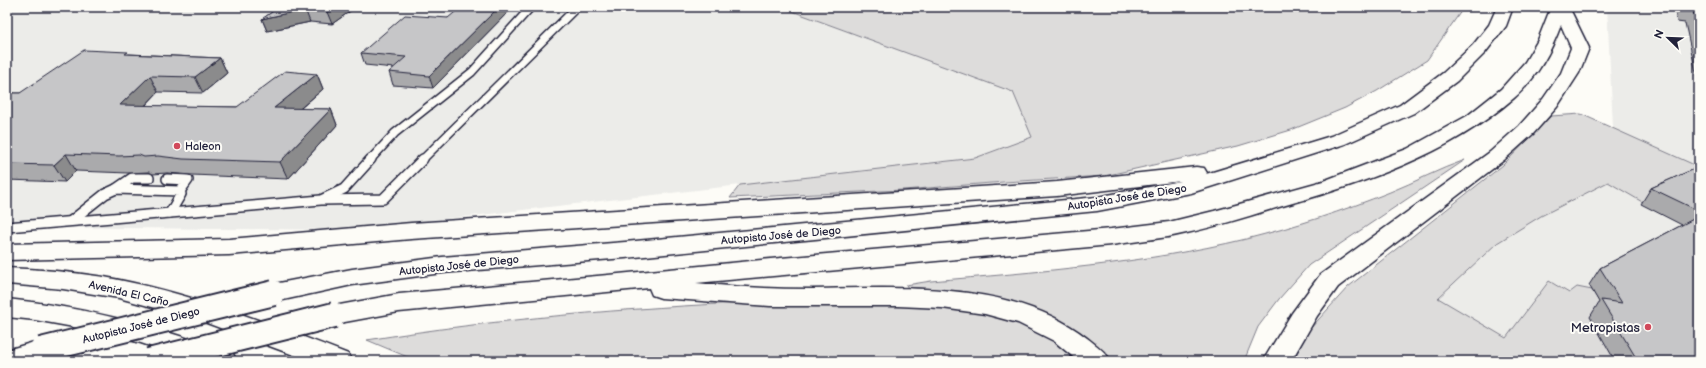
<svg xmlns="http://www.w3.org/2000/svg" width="1706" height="368" viewBox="0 0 1706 368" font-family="'Balsamiq Sans',sans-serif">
  <rect width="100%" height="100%" fill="#fdfcf7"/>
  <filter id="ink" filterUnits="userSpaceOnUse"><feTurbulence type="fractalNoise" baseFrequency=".025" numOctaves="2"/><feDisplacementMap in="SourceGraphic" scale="8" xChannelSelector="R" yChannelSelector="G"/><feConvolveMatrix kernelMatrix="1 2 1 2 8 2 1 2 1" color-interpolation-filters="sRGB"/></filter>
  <g filter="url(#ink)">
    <g fill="#ecece9">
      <path d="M7,7H781L1014,92L1032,137L975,158L350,230L7,227Z"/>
      <path d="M1607,7H1699V361H1333L1374,299L1613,127Z"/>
    </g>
    <g fill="#dddcdb" stroke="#807f8b">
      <path d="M781,7H1464L1427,60L1377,91L1345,108L1291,130L1238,146L1104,176L1004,182L903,190L730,198L740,185L975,158L1032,137L1013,92Z"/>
      <path d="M1581,114L1699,167L1644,203L1608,182L1541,216L1497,243L1438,298L1506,338L1549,281L1569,293L1577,287L1592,290L1610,320L1615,361H1293L1309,330L1348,287L1503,165L1551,116Z"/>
      <path d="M1465,160L1309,265L1279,299L1258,327L1244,361H1106L1043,314L1012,301L961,291L908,288L906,285L931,281C1036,272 1142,264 1246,239C1294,227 1343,211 1390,192C1415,182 1439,169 1465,160Z"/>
      <path d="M758,302L921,303L999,316L1029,326L1060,344L1077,361H417L367,340C496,319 627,308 758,302Z"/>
    </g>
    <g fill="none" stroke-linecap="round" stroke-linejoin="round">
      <g stroke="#22223b" stroke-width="10">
        <g id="service-far1">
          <path d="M370,160L395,133L472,72L531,7"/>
          <path d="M422,160L577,7"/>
        </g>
      </g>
      <g stroke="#22223b" stroke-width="12">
        <g id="service">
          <path d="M167,179L188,180L180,191"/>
          <path d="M116,189L132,178H149"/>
          <path d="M323,199L344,189L371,159"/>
          <path d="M71,221L105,194L116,189L180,191L181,194L170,213"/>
          <path d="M7,227L321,200L383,199L423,159"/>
        </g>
      </g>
      <g stroke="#22223b" stroke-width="3">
        <g id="trunk">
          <path d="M7,268C39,269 72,272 104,277C188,292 268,323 348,354L352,361H310L193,318L119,298L63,289L7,284Z"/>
          <path d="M7,299C85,307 159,327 233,354L237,361H194L141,343L90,330L35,320L7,317Z"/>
        </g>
      </g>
      <g stroke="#22223b" stroke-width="3">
        <g id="motorway">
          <path d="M1497,7H1513L1506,26L1485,53L1457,81L1414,113L1345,144L1191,193L1097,211L625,258L442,273L352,285L274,302L265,299L261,293L265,287L274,284L352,269L442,257L625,242L1097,197L1181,181L1057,196L411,239L229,255L7,260V244L229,239L411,223L1057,182L1196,167L1204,168L1207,173L1206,174L1331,136L1400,105L1443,73L1473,45L1489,25Z"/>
          <path d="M1551,7H1569L1589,48L1579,73L1557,107L1533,134L1504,160L1338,287L1317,316L1291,361H1263L1292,313L1320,275L1490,152L1519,126L1543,99L1561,73L1571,48L1561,25C1551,52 1536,79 1514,98C1448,155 1362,184 1279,207C1243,218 1206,230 1168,237C1149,240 1130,242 1111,245L696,283C735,287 773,289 811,289C900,288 1013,280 1087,338C1096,345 1105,351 1111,361H1078L1054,341L1018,323L985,314L942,308L898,306H770L661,298L652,295L649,288L399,312L334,324L325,322L321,315L325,308L334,306L399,294L608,275L781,258L1111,229L1169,222L1214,211L1323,181L1407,149L1467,116L1501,89L1525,62L1538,40Z"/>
          <path d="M41,340L51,343L55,350L51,357L38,361H7V350Z"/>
        </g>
      </g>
      <use href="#service-far1" stroke="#fdfcf7" stroke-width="7"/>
      <use href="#service" stroke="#fdfcf7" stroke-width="9"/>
      <use href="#trunk" fill="#fdfcf7" fill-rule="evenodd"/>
      <use href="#motorway" fill="#fdfcf7" fill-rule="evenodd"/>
      <g stroke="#22223b" stroke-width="28" stroke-linecap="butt">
        <g id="motorway-bridge">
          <path d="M41,350L274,293"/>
          <path d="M149,361L334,315"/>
        </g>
      </g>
      <use href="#motorway-bridge" stroke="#fdfcf7" stroke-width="24"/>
    </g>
    <g fill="#aaaaac" stroke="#22223b">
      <path d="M279,7H356L332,24L310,22L267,31L262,19Z"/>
      <path d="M513,7L433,88L393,85L389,72L394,68L365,65L361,53L448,18Z"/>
      <path d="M1674,7H1699V86L1685,23L1677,22Z"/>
      <path d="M129,54L220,58L227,73L203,93L158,92L145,106L237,107L317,74L323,89L300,109H331L337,125L288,179L192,175L167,173L153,174L149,172L128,173L76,171L65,182L7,180V93H20Z"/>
      <path d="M1699,167V361H1615L1590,317L1599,302L1589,285L1600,268L1682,225L1641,204L1651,188Z"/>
    </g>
    <g fill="#8b8b8c" stroke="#22223b">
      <path d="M334,7H356L332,24L327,12Z"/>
      <path d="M499,7H513L433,88L429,76Z"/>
      <path d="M305,9L310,22L267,31L262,19Z"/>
      <path d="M220,58L227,73L203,93L195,77Z"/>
      <path d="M317,74L323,89L282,124L274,108Z"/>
      <path d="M150,76L158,92L130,121L120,105Z"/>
      <path d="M331,109L337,125L288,179L280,162Z"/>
      <path d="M66,154L76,171L65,182L54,165Z"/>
    </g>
    <g fill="#c6c6c8" stroke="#22223b">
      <path d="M279,7H334L327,12L305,9L262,19Z"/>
      <path d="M461,7H499L429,76L389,72L406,57L361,53L405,15L448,18Z"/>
      <path d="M1685,7H1699V33L1693,10L1685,8Z"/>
      <path d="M84,50L128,52L125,54L220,58L195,77L150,76L120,105L237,107L285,71L317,74L274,108L331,109L280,162L183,159L158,156L144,157L139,155L119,156L66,154L54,165L7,164V93H20Z"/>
      <path d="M1698,167H1699V211L1651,188Z"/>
      <path d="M1699,216V361H1638L1601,300L1622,303L1600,268Z"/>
    </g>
  </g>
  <g fill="#d1495b" stroke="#fdfcf7" stroke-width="1.5">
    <circle cx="177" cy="146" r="4"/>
    <circle cx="1648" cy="327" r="4"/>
  </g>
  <g text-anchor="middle" stroke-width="4" stroke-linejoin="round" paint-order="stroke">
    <g font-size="11" fill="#22223b" stroke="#fdfcf7" text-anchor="start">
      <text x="185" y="150">Haleon</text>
    </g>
    <g font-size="11" fill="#22223b" stroke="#fdfcf7">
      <text transform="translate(1127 197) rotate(-9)" y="4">Autopista José de Diego</text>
      <text transform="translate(781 235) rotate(-5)" y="4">Autopista José de Diego</text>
      <text transform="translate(459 265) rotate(-6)" y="4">Autopista José de Diego</text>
      <text transform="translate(129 293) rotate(13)" y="4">Avenida El Caño</text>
      <text transform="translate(141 325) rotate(-14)" y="4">Autopista José de Diego</text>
    </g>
    <g font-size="13" fill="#22223b" stroke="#fdfcf7" text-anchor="end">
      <text x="1640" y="332">Metropistas</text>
    </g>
  </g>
  <rect width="1706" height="368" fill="none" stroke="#fdfcf7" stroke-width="24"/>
  <rect x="12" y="12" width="1682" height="344" fill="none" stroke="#22223b" stroke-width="1.5" filter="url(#ink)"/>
  <g transform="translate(1668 38) rotate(293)" stroke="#fdfcf7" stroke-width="3" paint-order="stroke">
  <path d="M0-3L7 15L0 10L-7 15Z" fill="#22223b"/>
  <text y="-6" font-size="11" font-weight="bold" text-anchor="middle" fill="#22223b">N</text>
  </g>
</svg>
